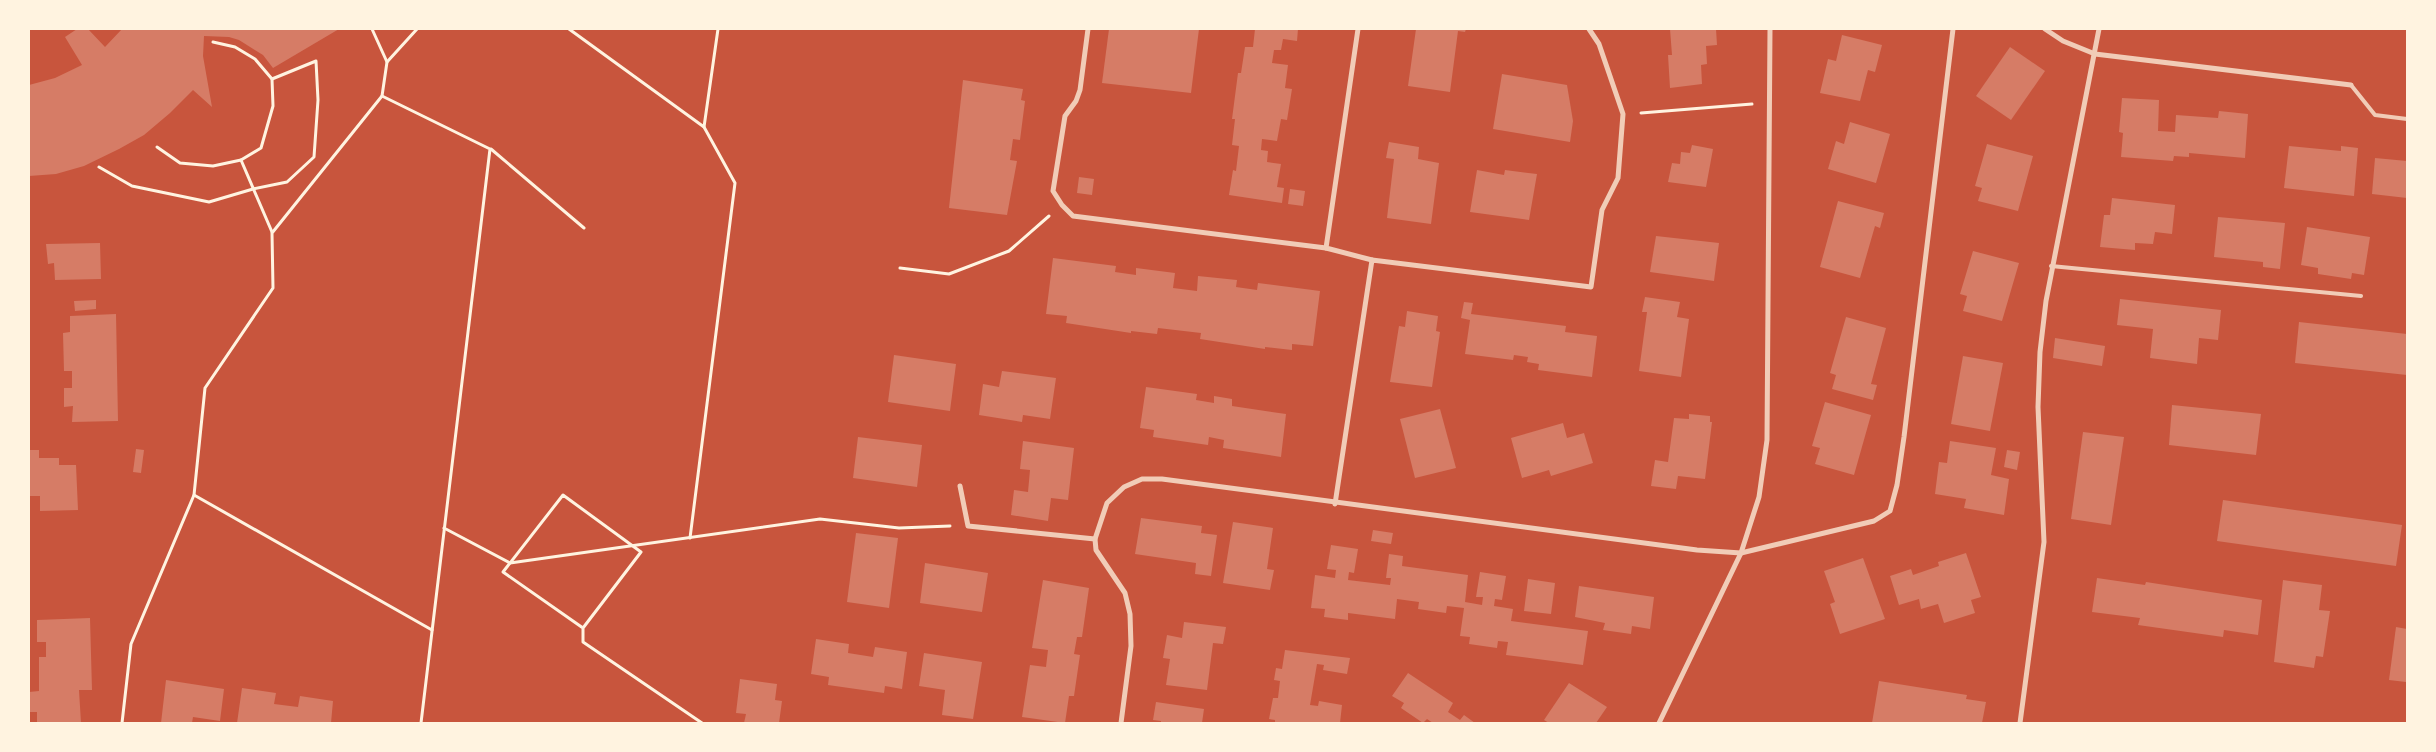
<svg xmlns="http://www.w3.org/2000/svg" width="2436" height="752" viewBox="0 0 2436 752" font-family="Arial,sans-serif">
  <rect width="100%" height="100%" fill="#c8553d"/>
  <g fill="#d67c66">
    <path d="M77,29H88L105,47L122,29H339L273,68L263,55L239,40L229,37L204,36L203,56L212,107L193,90L170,113L144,135L119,149L84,166L56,174L29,176V85L55,78L82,65L65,37Z"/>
    <path d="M1109,29H1199L1191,93L1102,83Z"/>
    <path d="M1255,29H1298L1297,41L1283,39L1281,50H1274L1272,63L1288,65L1285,88L1292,89L1287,120L1281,119L1277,141L1262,139L1261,150L1268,151L1267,162L1281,164L1277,187L1284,188L1282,203L1229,195L1233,170L1236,171L1239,146L1232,145L1235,119H1232L1238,73H1241L1245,47H1253Z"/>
    <path d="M1416,29H1466L1465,32L1458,31L1450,92L1408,86Z"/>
    <path d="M1670,29H1716L1717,45L1706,46L1707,64L1701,65L1702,84L1670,88L1668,55H1672Z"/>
    <path d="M1842,35L1882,45L1875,72L1868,70L1860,101L1820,93L1828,59L1836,61Z"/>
    <path d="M2010,47L2045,71L2011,120L1976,96Z"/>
    <path d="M1502,74L1567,85L1573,121L1570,142L1493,129Z"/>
    <path d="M963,80L1023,89L1021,100L1025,101L1020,140L1013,139L1010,160L1017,161L1007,215L949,208Z"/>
    <path d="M2122,98L2159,100L2158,131L2175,132L2176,115L2218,118L2219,111L2248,114L2245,158L2189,153V157L2174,156L2173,161L2121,157L2123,133L2119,132Z"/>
    <path d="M1850,122L1890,134L1876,183L1828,169L1836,141L1844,144Z"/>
    <path d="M1389,142L1419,147L1418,159L1439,163L1431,224L1387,218L1394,159L1386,158Z"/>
    <path d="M1987,144L2033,156L2018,211L1978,201L1982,188L1975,186Z"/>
    <path d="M1692,145L1713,149L1706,187L1668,182L1672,163L1680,164L1681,152L1690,153Z"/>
    <path d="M2289,146L2341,151V146L2358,148L2354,196L2284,188Z"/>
    <path d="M2375,158L2407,161V198L2372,194Z"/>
    <path d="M1477,170L1504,175L1505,170L1537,174L1529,220L1470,212Z"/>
    <path d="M1079,177L1094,179L1092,195L1077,193Z"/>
    <path d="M1290,189L1305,191L1303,206L1288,204Z"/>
    <path d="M2112,198L2175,205L2172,234L2155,232L2153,244L2135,243V250L2100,247L2104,215H2110Z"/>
    <path d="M1838,201L1884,213L1880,228L1875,226L1860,278L1820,267Z"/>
    <path d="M2218,217L2285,223L2280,269L2263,267V262L2214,257Z"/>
    <path d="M2307,227L2370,237L2364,275L2352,273L2351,279L2318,274V268L2301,265Z"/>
    <path d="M1656,236L1719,243L1714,281L1650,272Z"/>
    <path d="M100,243L101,279L55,280L54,263L48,264L46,244Z"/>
    <path d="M1973,251L2019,263L2002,321L1963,311L1967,296L1960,294Z"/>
    <path d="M1053,258L1116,266L1115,272L1136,275V268L1175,273L1173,288L1197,291L1198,276L1237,280L1236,287L1257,290L1258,283L1320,291L1313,346L1292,344V350L1265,347V349L1200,339L1201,333L1158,328L1157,334L1131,331V333L1066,323L1067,316L1046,314Z"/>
    <path d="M1645,297L1680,302L1677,317L1689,319L1681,377L1639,371L1647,312H1642Z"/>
    <path d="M2120,299L2221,310L2218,340L2199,338L2197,364L2150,358L2153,329L2117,325Z"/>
    <path d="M96,300V309L75,311L74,301Z"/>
    <path d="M1464,302L1473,303L1471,314L1566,326L1565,332L1597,336L1592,377L1538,370L1539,364L1527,362L1528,357L1514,355L1513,360L1465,354L1470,320L1461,318Z"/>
    <path d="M1407,311L1438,316L1436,331L1440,332L1432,387L1390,382L1399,326L1405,327Z"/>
    <path d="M116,314L118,421L72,422L73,406L64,407V388H72V371H64L63,333L70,332V316Z"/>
    <path d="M1846,317L1886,328L1871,384L1877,385L1873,400L1832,389L1836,375L1830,373Z"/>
    <path d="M2299,322L2407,334V375L2295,363Z"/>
    <path d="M2055,338L2105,346L2102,366L2053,358Z"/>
    <path d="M894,355L956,364L950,411L888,402Z"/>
    <path d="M1963,356L2003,363L1990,431L1951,424Z"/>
    <path d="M1002,371L1056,378L1050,419L1023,415L1022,422L979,415L983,384L999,387Z"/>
    <path d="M1146,387L1197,394L1196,400L1214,403V396L1232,399V406L1286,414L1281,457L1223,448L1224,440L1209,437L1208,445L1153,437L1154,430L1140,428Z"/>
    <path d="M1825,402L1871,415L1854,475L1815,464L1820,448L1812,446Z"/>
    <path d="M2172,405L2261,414L2256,455L2169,445Z"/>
    <path d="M1440,409L1456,468L1415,478L1400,419Z"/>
    <path d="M1689,414L1710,416V422H1712L1705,479L1678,476L1676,489L1651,486L1655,460L1668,462L1674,418L1689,419Z"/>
    <path d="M1563,423L1567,438L1584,433L1593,463L1551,476L1549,470L1522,478L1511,438Z"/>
    <path d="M2083,432L2124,437L2111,525L2071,519Z"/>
    <path d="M858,437L922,445L917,487L853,478Z"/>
    <path d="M1023,441L1074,448L1068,500L1051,498L1048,521L1011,515L1014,490L1028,492L1030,470L1020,469Z"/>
    <path d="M1950,441L1996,448L1991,475L2009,479L2004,515L1964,508L1966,499L1935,494L1939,462L1947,463Z"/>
    <path d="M136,449L144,450L141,473L133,472Z"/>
    <path d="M29,450H39V458H59V465H76L78,510L40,511V496H29Z"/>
    <path d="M2007,450L2020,452L2017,470L2004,467Z"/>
    <path d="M2223,500L2402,525L2396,566L2217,541Z"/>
    <path d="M1141,518L1202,526L1201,533L1217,535L1211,576L1195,574L1196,563L1135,554Z"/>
    <path d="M1233,522L1273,528L1267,569L1274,570L1270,590L1223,583Z"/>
    <path d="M1373,530L1393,533L1391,544L1371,541Z"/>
    <path d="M856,533L898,538L889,608L847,602Z"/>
    <path d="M1331,545L1358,549L1354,573L1349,572L1348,580L1390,585L1391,578H1386L1389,554L1403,556L1402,566L1468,575L1465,602L1482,605L1483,597H1476L1480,572L1506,576L1502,600L1495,599L1494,606L1513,609L1511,621L1588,631L1583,665L1506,655L1508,642L1498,641L1497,648L1469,644L1470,637L1460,636L1464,608L1447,606L1446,613L1418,609L1419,602L1397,599L1395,619L1348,613V620L1324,617L1325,609L1311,608L1315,575L1335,578L1336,570L1327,569Z"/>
    <path d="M1966,553L1981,597L1971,600L1975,613L1944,623L1938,604L1921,609L1919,599L1899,605L1890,576L1911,569L1913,575L1939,566L1938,562Z"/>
    <path d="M1863,558L1885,619L1840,634L1830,604L1835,602L1824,571Z"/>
    <path d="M925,563L988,573L982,612L920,603Z"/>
    <path d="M2097,578L2145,585L2146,582L2262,600L2258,635L2224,630L2223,637L2138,625L2140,618L2092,612Z"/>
    <path d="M1528,579L1555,583L1551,614L1524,611Z"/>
    <path d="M1043,580L1089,588L1082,637H1077L1074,654L1080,655L1074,696H1069L1065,723L1022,717L1030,665L1046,667L1048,650L1032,648Z"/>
    <path d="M2283,580L2322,585L2319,610L2330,611L2323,657L2316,656L2314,668L2274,662Z"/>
    <path d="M1579,586L1654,597L1650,629L1632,626L1631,634L1603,630L1605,623L1575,617Z"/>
    <path d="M90,618L92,690H79L81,723H37V712H29V692L39,691V657H46V642H37V620Z"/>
    <path d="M1184,622L1226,627L1223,644L1213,643L1207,690L1166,685L1170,659L1163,658L1167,635L1182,638Z"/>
    <path d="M2396,627L2407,629L2406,682L2389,680Z"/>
    <path d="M816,639L849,644L848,653L873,657L875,647L907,652L902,689L885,686L884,693L828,685L829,677L811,674Z"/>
    <path d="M1285,650L1350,658L1347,674L1323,670L1324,665L1317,664L1310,705L1318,706L1319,701L1342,705L1340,723H1275V720L1269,719L1273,698H1278L1280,681L1274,680L1276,668L1282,669Z"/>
    <path d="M924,653L982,662L973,719L942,715L945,690L919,686Z"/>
    <path d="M1408,673L1453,703L1448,712L1460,720L1464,715L1475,723H1433L1427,719L1423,723L1401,708L1404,703L1392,696Z"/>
    <path d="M740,679L777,684L775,700L782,701L779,723H744L746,714L736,713Z"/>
    <path d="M166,680L224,689L220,721L193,717L192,723H161Z"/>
    <path d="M1879,681L1967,695L1966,699L1986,702L1982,723H1872Z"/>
    <path d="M1569,683L1607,707L1596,723H1549L1544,720Z"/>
    <path d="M242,688L276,693L274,704L298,707L300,696L333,701L331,723H237Z"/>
    <path d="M1156,702L1204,709L1202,723H1161V721L1153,720Z"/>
  </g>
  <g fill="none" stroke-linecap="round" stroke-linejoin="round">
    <g stroke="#fff3e0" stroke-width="3">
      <path d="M569,29L704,127L718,29"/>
      <path d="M387,62L417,29"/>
      <path d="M382,96L490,149L421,723"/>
      <path d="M1641,113L1752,104"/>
      <path d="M157,147L180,163L213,166L241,160L261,148L273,106L272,79L255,59L235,47L213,42"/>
      <path d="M491,149L584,228"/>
      <path d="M241,160L272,232"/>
      <path d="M99,167L132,186L209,202L253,189L287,182L314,157L318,100L316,61L272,79"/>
      <path d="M900,268L949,274L1009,251L1049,216"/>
      <path d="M194,495L432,630"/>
      <path d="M444,528L510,563L820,519L899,528L950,526"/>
      <path d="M690,538L735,183L704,127"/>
      <path d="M583,628L503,572L563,495L641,552L583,628V642L702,723"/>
      <path d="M122,723L131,644L194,495L205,388L273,288L272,233L382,96L387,62L372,29"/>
    </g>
    <g stroke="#f1ccb7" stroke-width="4">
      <path d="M2351,85L2375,115L2407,119"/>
      <path d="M2051,266L2361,296"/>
    </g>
    <g stroke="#f1ccb7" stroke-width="5">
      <path d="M1088,29L1080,90L1076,101L1065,116L1053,191L1062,205L1073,216L1326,248"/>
      <path d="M1358,29L1326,248L1372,260"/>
      <path d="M2045,29L2063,41L2095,54L2351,85"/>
      <path d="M960,486L968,526L1095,539"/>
      <path d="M1335,504L1372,260L1591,287L1602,210L1618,178L1623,114L1599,44L1589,29"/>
      <path d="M1121,723L1131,646L1130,614L1125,593L1096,550L1095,539L1107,503L1124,487L1142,479H1162L1697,550L1741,553L1874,521L1890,511L1897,485L1904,437L1953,29"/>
      <path d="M1659,723L1741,553L1759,497L1767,440L1770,29"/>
      <path d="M2020,723L2044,542L2038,407L2040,352L2046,301L2099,29"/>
    </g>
  </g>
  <rect width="2436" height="752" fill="none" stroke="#fff3e0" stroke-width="60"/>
</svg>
